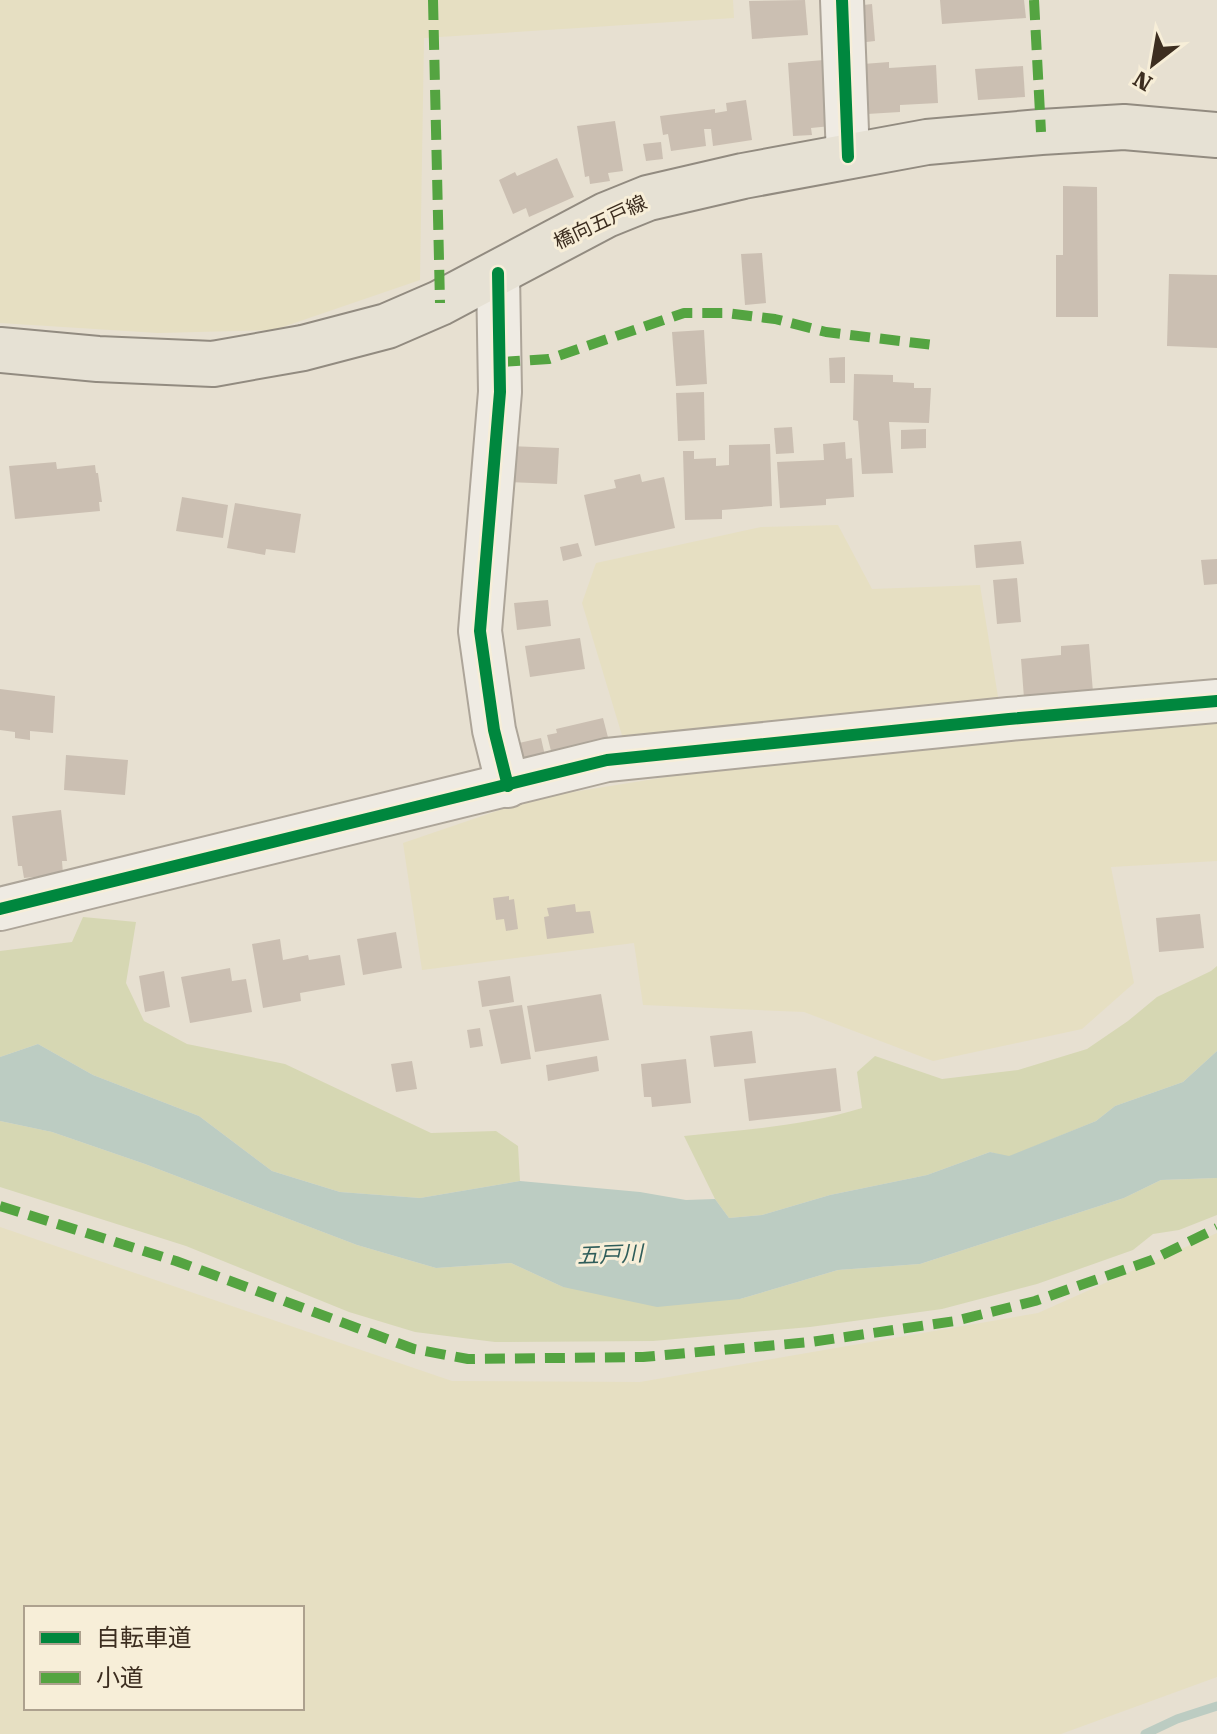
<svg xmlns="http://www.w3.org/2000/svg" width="1217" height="1734" viewBox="0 0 1217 1734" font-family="'Roboto Serif','Noto Sans JP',serif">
  <rect width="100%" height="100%" fill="#e7e0d1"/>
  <g fill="#e6dfc2" fill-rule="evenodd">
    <path d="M0,0H733L734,18L424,38L420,280L274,330L158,333L0,323Z"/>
    <path d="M838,525L872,589L980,585L998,697L624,742L582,603L596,563L761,527Z"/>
    <path d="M1217,720V861L1111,867L1134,983L1082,1029L933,1061L804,1012L643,1005L634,943L422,970L403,843L535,798L798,756Z"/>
    <path d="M0,1227L452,1381L640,1382L1038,1313L1217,1233V1677L1061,1734H0ZM26,1608H302V1708H26Z"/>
  </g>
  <g fill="#d6d7b3">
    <path d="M83,917L136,922L126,983L144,1021L187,1044L285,1064L431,1133L496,1131L518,1146L520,1181L420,1198L340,1192L272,1171L199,1116L93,1075L38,1044L0,1057V951L72,942Z"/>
    <path d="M1217,966V1051L1183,1082L1115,1106L1096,1121L1009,1157L990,1152L927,1175L830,1195L762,1215L729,1218L715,1199L684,1136C743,1130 805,1126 862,1108L857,1072L875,1056L942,1079L1018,1070L1087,1049L1128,1021L1157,997L1211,971Z"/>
    <path d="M0,1121L52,1132L145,1164L357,1245L436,1268L511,1263L563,1287L740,1299L838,1270L920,1264L1124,1198L1161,1180L1217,1178V1215L1179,1230L1153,1234L1133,1250L1037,1284L942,1309L810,1327L653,1341L495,1342L415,1332L349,1312L186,1246L0,1187Z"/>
  </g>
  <path fill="#bcccc2" d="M38,1044L93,1075L199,1116L272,1171L340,1192L420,1198L520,1181L640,1192L686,1200L715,1199L729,1218L762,1215L830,1195L927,1175L990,1152L1009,1156L1096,1121L1115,1106L1183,1082L1217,1051V1178L1161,1180L1124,1198L920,1264L838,1270L740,1299L657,1307L563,1287L511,1263L436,1268L357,1245L145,1164L52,1132L0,1121V1057Z"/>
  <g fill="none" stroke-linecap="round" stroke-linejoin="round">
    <path stroke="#bcccc2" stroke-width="9" d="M1145,1734L1177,1719L1217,1706"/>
  </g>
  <g fill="#cbbfb2">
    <path d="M805,0L808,35L752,39L749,1Z"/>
    <path d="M940,0H1024L1026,18L942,24Z"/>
    <path d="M872,4L875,41L858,43L855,6Z"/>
    <path d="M824,60L841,125L811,128L812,135L793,136L788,63Z"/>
    <path d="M889,62V68L936,65L938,103L900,105V112L867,114L863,64Z"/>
    <path d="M1023,66L1025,97L978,100L975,69Z"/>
    <path d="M746,100L752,140L713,146L711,129H704L706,146L671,151L668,134L663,135L660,116L715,109V113L727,111L726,103Z"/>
    <path d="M615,121L623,171L608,173L610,181L590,184L589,176L585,177L577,126Z"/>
    <path d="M661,142L663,159L646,161L643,144Z"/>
    <path d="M557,158L574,197L529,217L526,208L513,214L499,180L515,172L517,176Z"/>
    <path d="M1063,186L1097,187L1098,317H1056V255H1063Z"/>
    <path d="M762,253L766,303L745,305L741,254Z"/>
    <path d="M1169,274L1217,275V348L1167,346Z"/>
    <path d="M704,330L707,384L676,386L672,332Z"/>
    <path d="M845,357V383H830L829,358Z"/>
    <path d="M854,374L893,375V382L914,383V388H931L929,423L889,422L893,473L862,474L858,421L853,420Z"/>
    <path d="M704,392L705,440L678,441L676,393Z"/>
    <path d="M792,427L794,453L776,454L774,428Z"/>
    <path d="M926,429V448L901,449V430Z"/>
    <path d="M845,442L846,459L852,458L854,497L826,499V505L780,508L777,462L824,460L823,444Z"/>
    <path d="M770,444L772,506L722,510V519L685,520L683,451H694V459L716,458V466L729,465V445Z"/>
    <path d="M509,446L559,448L557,484L508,482Z"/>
    <path d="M56,462L57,469L95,465L96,473H98L102,502H99L100,511L15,519L9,466Z"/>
    <path d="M640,474L642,482L664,477L675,528L595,546L584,495L616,488L614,480Z"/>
    <path d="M182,497L228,505L223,538L176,531Z"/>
    <path d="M235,503L301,514L295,553L266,549L265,555L227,548Z"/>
    <path d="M1021,541L1024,564L976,568L974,545Z"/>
    <path d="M578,543L582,556L563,561L560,547Z"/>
    <path d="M1217,559V584L1204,585L1201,560Z"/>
    <path d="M1017,578L1021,622L997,624L993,580Z"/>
    <path d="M548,600L551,626L517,630L514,603Z"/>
    <path d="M580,638L585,669L530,677L525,646Z"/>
    <path d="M1089,644L1093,692L1024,698L1021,659L1061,655V646Z"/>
    <path d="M0,689L55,696L53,733L30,731V740L15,738V732L0,730Z"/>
    <path d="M603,718L611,749L552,755L547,735L557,733L556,729Z"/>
    <path d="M541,738L546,760L524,766L519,743Z"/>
    <path d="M66,755L128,760L125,795L64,790Z"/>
    <path d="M61,810L67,861H62L63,874L24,878L22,866H18L12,816Z"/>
    <path d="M509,896V900L514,899L518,929L506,931L504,919L496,920L493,898Z"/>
    <path d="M575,904L576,912L590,911L594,933L547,939L544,917L549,916L547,908Z"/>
    <path d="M1200,914L1204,948L1159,952L1156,918Z"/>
    <path d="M396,932L402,968L363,975L357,939Z"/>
    <path d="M280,939L283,960L308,955L309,960L340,955L345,985L300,993L301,1001L263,1008L252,944Z"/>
    <path d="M230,968L232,981L246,979L252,1012L190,1023L181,977Z"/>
    <path d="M164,971L170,1007L145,1012L139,976Z"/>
    <path d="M510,976L514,1002L482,1007L478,981Z"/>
    <path d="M601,994L609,1040L535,1052L527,1006Z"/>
    <path d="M522,1005L531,1059L501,1064L489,1010Z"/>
    <path d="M480,1028L483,1046L470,1048L467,1030Z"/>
    <path d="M752,1031L756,1063L714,1067L710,1036Z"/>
    <path d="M597,1056L599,1071L548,1081L546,1065Z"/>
    <path d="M686,1059L691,1103L652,1107L651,1097H644L641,1064Z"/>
    <path d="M412,1061L417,1089L396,1092L391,1064Z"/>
    <path d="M836,1068L841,1111L749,1121L744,1079Z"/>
  </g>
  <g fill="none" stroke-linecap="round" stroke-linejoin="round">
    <g stroke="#ada599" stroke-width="46">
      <g id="minor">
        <path d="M842,0L848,157"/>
        <path d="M498,273L500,392L480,631L494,730L508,786"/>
        <path d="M0,909L607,760L1009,719L1217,701"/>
      </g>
    </g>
    <g stroke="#928b80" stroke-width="48">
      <path id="major" d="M0,350L98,359L213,364L303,348L387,326L440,303L606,215L648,198L743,176L927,142L1041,132L1124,127L1217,135"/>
    </g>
    <use href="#minor" stroke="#efebe3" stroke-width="42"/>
    <use href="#major" stroke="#e6e1d4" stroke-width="44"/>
    <g stroke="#54a441" stroke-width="10" stroke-dasharray="20 10" stroke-linecap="butt">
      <path d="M433,0L440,303"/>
      <path d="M1034,0L1041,132"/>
      <path d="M500,362L549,359L684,313H726L775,319L826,332L933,345"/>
      <path d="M0,1206L176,1261L414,1349L468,1359L643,1357L811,1342L955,1321L1035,1301L1152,1260L1217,1228"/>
    </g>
    <g stroke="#f7eed8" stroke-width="17">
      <g id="cycleway">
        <path d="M842,0L848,157"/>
        <path d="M498,273L500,392L480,631L494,730L508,786"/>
        <path d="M0,909L607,760L1009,719L1217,701"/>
      </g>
    </g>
    <use href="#cycleway" stroke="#00873e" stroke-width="12"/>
  </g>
  <g text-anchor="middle" stroke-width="6" stroke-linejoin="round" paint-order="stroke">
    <g font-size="20" fill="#3d2e20" stroke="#f7eed8">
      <text transform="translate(600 222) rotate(-25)" y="7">橋向五戸線</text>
    </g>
    <g font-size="22" font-style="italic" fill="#2f5d5a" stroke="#f7eed8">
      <text transform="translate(610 1254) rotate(-2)" y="8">五戸川</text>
    </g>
  </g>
  <rect x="24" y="1606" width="280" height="104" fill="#f7eed8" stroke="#ada18e" stroke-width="2"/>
  <rect x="40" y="1632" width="40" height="12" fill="#00873e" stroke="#ada18e" stroke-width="2"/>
  <text x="96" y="1646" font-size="24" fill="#3d2e20">自転車道</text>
  <rect x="40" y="1672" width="40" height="12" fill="#54a441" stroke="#ada18e" stroke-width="2"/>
  <text x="96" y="1686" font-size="24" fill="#3d2e20">小道</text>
  <g transform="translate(1153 64) rotate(211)" stroke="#f7eed8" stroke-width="6" paint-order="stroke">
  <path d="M0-6L14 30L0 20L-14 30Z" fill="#3d2e20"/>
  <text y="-12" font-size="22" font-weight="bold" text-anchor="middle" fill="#3d2e20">N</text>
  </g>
</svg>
